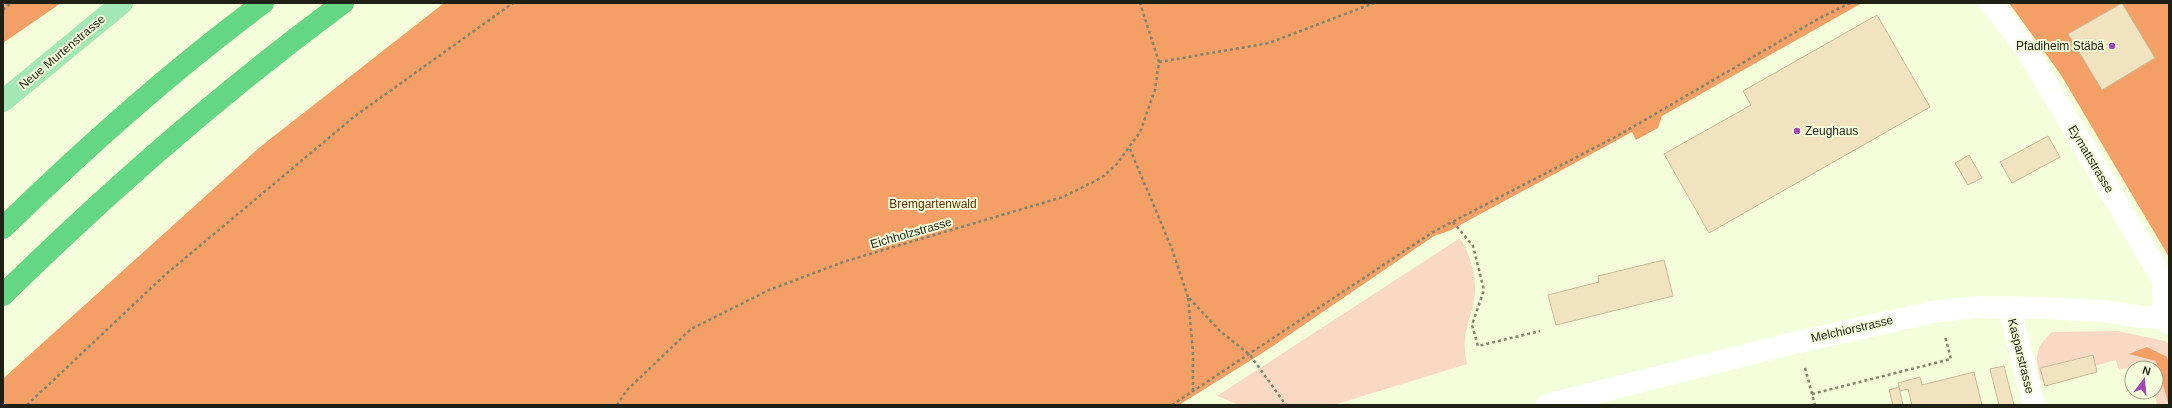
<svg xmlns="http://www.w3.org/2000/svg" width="2172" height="408" viewBox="0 0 2172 408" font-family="Helvetica,sans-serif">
  <rect width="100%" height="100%" fill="#f5feda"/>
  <g fill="#fad9c4">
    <path d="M1460,238C1473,260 1479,284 1472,310C1466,329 1462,344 1467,364L1334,405H1239L1217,396Z"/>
    <path d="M2118,331L2165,341L2169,344V405H2157L2154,392H2156V368H2147L2146,363L2119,370L2116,360L2041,381C2035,358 2034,348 2052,332Z"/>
  </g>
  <g fill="#f39f65">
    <path d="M3,3H61L3,43Z"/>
    <path d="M444,3H1862L1662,116L1658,128L1636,140L1632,132L1449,231L1434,236L1264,352L1179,405H3V379L6,376L260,147Z"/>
    <path d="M2009,3H2169V257L2061,75Z"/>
    <path d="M2147,347L2167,357L2169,364V405L2156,361L2129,354Z"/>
  </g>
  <g fill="#f1e2c0" stroke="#c9bb9a">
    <path d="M2122,3L2155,58L2102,90L2068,34Z"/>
    <path d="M1877,15L1930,107L1709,233L1664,154L1751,105L1743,91Z"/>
    <path d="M2048,136L2060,157L2012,183L2000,162Z"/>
    <path d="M1969,155L1982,178L1968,185L1955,163Z"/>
    <path d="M1664,260L1673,296L1556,325L1548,295L1599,282L1598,276Z"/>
    <path d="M2093,355L2097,372L2045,386L2040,368Z"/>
    <path d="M2004,366L2014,405H1999L1990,369Z"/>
    <path d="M1974,372L1982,405H1912L1908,389L1900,391L1898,383L1920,377L1922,385Z"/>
    <path d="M1899,387L1903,405H1893L1889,390Z"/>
  </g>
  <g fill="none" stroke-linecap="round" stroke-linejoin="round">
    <g stroke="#7f856e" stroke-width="2.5" stroke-dasharray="3 3" stroke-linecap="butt">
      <path d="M3,10L11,3"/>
      <path d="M1159,62L1269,43L1374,3"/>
      <path d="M1130,149L1172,249L1188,297"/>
      <path d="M1453,222L1473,246L1484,290L1472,325L1478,346L1540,331"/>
      <path d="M1805,368L1815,405"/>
      <path d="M1193,391V352L1188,297L1220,331L1250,355L1286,405"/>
      <path d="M1812,394L1951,359L1945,336"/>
      <path d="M27,405L165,275L355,116L513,3"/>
      <path d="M617,405L626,391L691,329L769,290L846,261L1063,197L1101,178L1116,165L1140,132L1155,90L1159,62L1140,3"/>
      <path d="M1172,405L1433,232L1619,135L1818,19L1850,3"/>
    </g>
    <g stroke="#fff" stroke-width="22">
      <path d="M1990,3L2023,44L2163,280L2164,318L2169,323"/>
      <path d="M2009,307L2034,405"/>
      <path d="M1547,405L1798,342L1938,311L1978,307L2047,308L2103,311L2143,317L2164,318"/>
    </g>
    <path stroke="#a3e7b5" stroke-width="22" d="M3,101L122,3"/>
    <g stroke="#65d784" stroke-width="22">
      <path d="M3,228C85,148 171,71 263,3"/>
      <path d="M3,295C110,190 222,92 343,3"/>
    </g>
  </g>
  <g fill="#a048b5" stroke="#f5feda" stroke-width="1.5">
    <circle cx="2112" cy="46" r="4"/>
    <circle cx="1797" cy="131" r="4"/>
  </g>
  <g text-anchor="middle" stroke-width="4" stroke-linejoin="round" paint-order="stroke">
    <g font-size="12" fill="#1d2013" stroke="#f5feda" text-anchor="end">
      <text x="2104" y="50">Pfadiheim Stäbä</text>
      <text x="1805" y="135" text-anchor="start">Zeughaus</text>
    </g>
    <g font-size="12" fill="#1d2013" stroke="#f5feda">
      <text transform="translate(62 52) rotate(-40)" y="4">Neue Murtenstrasse</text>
      <text transform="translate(2091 159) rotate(59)" y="4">Eymattstrasse</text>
      <text transform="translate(911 233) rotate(-16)" y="4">Eichholzstrasse</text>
      <text transform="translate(1852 329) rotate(-13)" y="4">Melchiorstrasse</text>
      <text transform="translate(2021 356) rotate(76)" y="4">Kasparstrasse</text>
    </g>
    <g font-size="12" fill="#632f00" stroke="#f5feda">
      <text x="933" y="208">Bremgartenwald</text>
    </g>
  </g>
  <rect width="2172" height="408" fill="none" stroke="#1d2013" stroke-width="8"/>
  <g transform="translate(2144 380) rotate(16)"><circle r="19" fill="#f5feda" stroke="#9fa58a"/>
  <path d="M0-3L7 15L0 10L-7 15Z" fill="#a048b5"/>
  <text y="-6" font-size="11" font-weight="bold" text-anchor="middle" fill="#1d2013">N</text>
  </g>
</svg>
